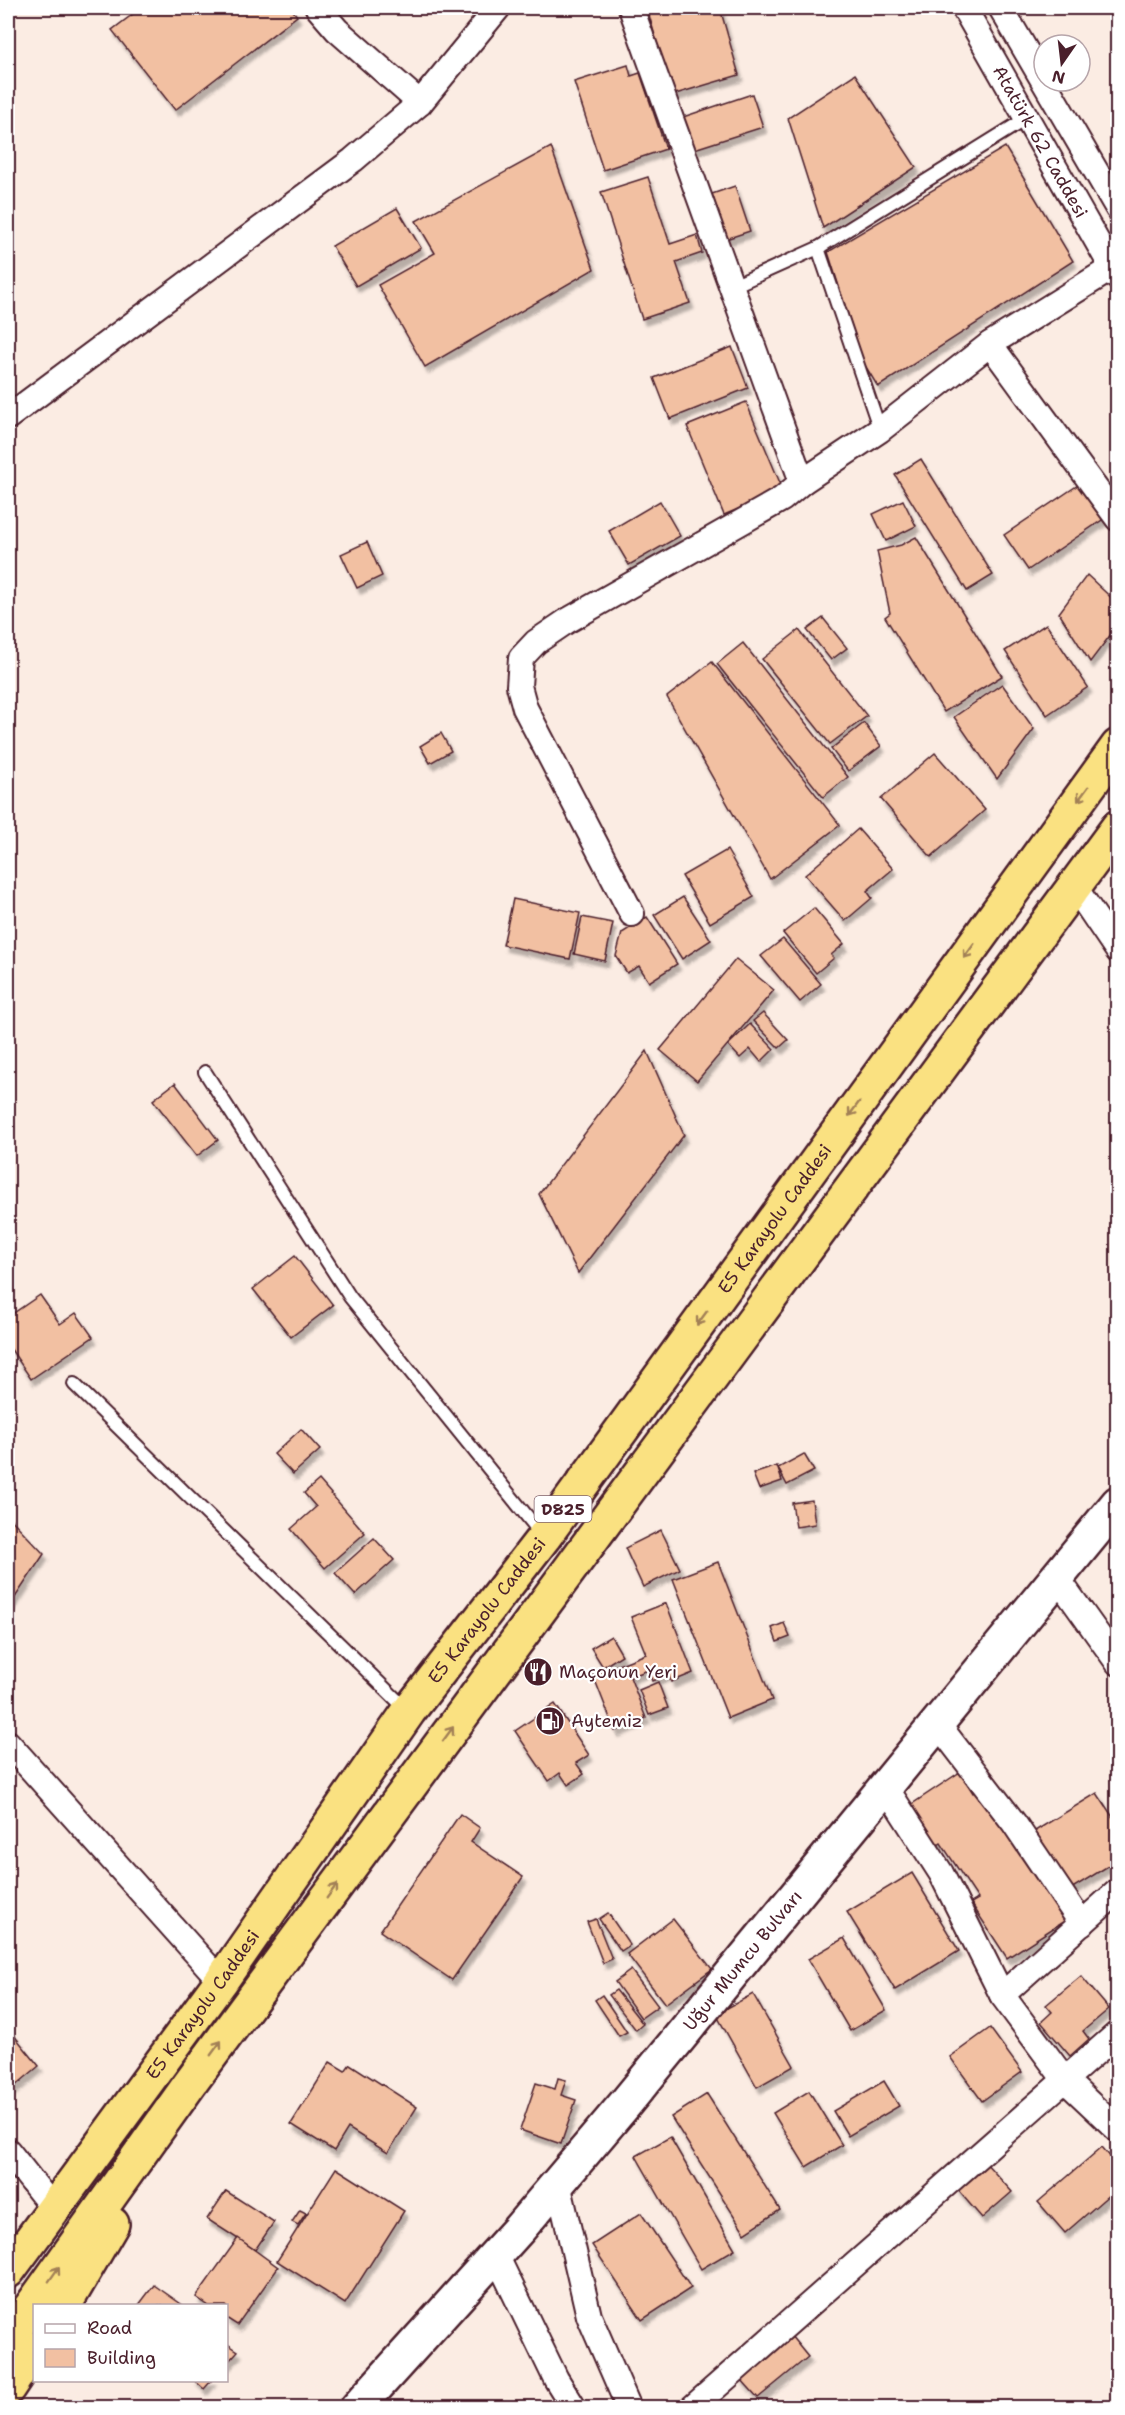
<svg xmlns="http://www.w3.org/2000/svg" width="1125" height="2415" viewBox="0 0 1125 2415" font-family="'Shantell Sans',sans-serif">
  <defs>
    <filter id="shadow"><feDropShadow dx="3.5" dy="6" stdDeviation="1.5" flood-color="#0004"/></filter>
  </defs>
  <rect width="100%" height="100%" fill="#fbece3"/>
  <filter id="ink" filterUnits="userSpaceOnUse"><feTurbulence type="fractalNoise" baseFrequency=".0167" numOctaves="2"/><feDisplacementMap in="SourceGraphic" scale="12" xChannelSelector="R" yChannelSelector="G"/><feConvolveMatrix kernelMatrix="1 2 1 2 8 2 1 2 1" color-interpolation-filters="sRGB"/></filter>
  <g filter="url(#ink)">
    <g fill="#f2c0a2" stroke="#4a1f2b" stroke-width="1.5" filter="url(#shadow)">
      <path d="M141,8H291L297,16L175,110L112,30Z"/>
      <path d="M647,8H720L739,75L672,95Z"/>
      <path d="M628,65L631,76L640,73L666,149L603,170L574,82Z"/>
      <path d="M855,74L916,167L823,228L788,118Z"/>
      <path d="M752,94L763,127L685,152L674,120Z"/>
      <path d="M551,147L594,269L425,367L378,285L435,253L416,221Z"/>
      <path d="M1005,147L1073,261L878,387L863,362L828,252Z"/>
      <path d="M648,177L670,244L697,235L702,253L676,262L690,303L642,319L601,192Z"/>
      <path d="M735,186L750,231L726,239L712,194Z"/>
      <path d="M397,208L421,248L356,286L332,246Z"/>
      <path d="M732,347L748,388L670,419L654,378Z"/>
      <path d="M746,402L783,490L724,515L687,426Z"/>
      <path d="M921,459L993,575L967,591L895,475Z"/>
      <path d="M1081,483L1105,518L1028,570L1004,535Z"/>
      <path d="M903,500L916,526L886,541L873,514Z"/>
      <path d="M660,501L680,536L629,565L609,531Z"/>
      <path d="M916,537L1002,676L944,712L885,617L890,613L877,551L901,545Z"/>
      <path d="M367,542L382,576L357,588L341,554Z"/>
      <path d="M1087,575L1118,604V625L1090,662L1059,613Z"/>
      <path d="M823,618L847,648L831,660L807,630Z"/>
      <path d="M1046,624L1088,687L1047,715L1005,651Z"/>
      <path d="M799,630L867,716L830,744L762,659Z"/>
      <path d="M743,643L848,777L823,797L717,664Z"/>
      <path d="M712,662L840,825L770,879L667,697Z"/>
      <path d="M1002,684L1034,729L997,779L954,717Z"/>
      <path d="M864,723L881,746L848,771L831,749Z"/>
      <path d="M441,733L451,751L430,763L420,746Z"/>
      <path d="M935,753L985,810L931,857L881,799Z"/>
      <path d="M858,829L893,869L867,891L872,898L845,921L805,875Z"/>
      <path d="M727,850L754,897L710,923L682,876Z"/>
      <path d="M683,897L711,940L682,959L654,915Z"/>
      <path d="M513,899L580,913L570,959L503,945Z"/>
      <path d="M814,908L844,944L831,955L834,958L816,973L783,933Z"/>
      <path d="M582,917L613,923L605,961L574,954Z"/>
      <path d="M647,917L677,964L649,982L639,966L627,973L616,956L622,933Z"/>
      <path d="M783,939L821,984L800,1002L761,956Z"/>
      <path d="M736,959L774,990L697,1081L660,1050Z"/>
      <path d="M763,1013L788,1040L779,1048L753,1021Z"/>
      <path d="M750,1024L774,1049L761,1062L750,1049L740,1058L728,1045Z"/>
      <path d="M647,1051L684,1135L578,1273L539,1194Z"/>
      <path d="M175,1083L218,1140L197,1156L153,1100Z"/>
      <path d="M295,1256L333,1305L291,1337L253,1289Z"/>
      <path d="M40,1295L60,1324L76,1313L93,1337L31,1379L8,1345V1317Z"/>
      <path d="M301,1429L320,1450L293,1474L274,1454Z"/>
      <path d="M804,1454L814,1471L787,1485L778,1468Z"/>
      <path d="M777,1466L782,1481L759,1489L753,1474Z"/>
      <path d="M319,1480L365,1533L325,1568L291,1529L316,1507L304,1493Z"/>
      <path d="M812,1500L815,1524L796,1527L792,1503Z"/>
      <path d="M8,1516L44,1554L8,1608Z"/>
      <path d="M661,1530L680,1569L643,1587L625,1548Z"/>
      <path d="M374,1538L394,1560L355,1595L335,1573Z"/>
      <path d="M718,1562L772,1700L728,1718L673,1579Z"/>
      <path d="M666,1603L693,1673L671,1682L668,1674L652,1681L648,1670L630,1677L646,1718L615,1731L593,1675L646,1654L631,1617Z"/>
      <path d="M784,1623L790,1637L777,1642L772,1628Z"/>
      <path d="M611,1636L622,1655L603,1667L591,1648Z"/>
      <path d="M658,1682L668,1708L649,1715L639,1690Z"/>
      <path d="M555,1704L589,1755L576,1763L584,1774L568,1785L560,1773L549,1781L515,1731Z"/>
      <path d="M960,1772L973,1793L983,1786L1069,1918L1007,1958L971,1903L978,1899L941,1843L932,1849L906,1808Z"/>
      <path d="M1097,1793L1118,1825V1860L1066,1892L1030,1834Z"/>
      <path d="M460,1814L480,1828L471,1842L523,1877L452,1980L380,1931Z"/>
      <path d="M912,1873L959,1951L895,1990L847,1912Z"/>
      <path d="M608,1913L630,1945L621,1951L599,1919Z"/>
      <path d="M596,1919L612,1959L603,1963L587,1922Z"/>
      <path d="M673,1919L712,1969L665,2004L627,1954Z"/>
      <path d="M844,1938L886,2010L850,2031L808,1959Z"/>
      <path d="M631,1970L658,2006L641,2018L615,1982Z"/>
      <path d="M1081,1976L1109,2009L1083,2031L1089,2039L1070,2056L1041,2022L1052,2012L1046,2005Z"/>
      <path d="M616,1990L643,2024L636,2030L609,1995Z"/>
      <path d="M753,1994L794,2066L757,2087L716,2014Z"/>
      <path d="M602,1995L627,2032L619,2036L595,2000Z"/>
      <path d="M8,2028L39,2066L8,2092Z"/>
      <path d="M990,2028L1022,2072L982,2101L950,2057Z"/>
      <path d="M330,2062L345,2071L350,2064L417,2107L388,2153L348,2128L334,2151L291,2124Z"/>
      <path d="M558,2078L566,2080L561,2095L576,2100L561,2144L520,2130L536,2083L555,2089Z"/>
      <path d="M884,2081L899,2106L848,2136L833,2111Z"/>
      <path d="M809,2091L842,2145L806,2167L773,2113Z"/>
      <path d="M707,2094L780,2210L745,2233L671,2117Z"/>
      <path d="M670,2137L735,2249L701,2269L636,2156Z"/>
      <path d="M1102,2147L1118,2166V2187L1065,2233L1038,2202Z"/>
      <path d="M985,2162L1012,2192L982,2218L956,2188Z"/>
      <path d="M336,2168L404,2211L345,2304L277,2261Z"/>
      <path d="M226,2191L274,2222L255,2250L207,2219Z"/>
      <path d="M300,2210L306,2213L298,2225L292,2222Z"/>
      <path d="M641,2213L691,2288L642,2320L592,2245Z"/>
      <path d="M238,2238L278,2267L237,2325L226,2318V2306H209L196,2297Z"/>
      <path d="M154,2285L184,2306H138Z"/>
      <path d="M791,2336L808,2357L758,2398L740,2378Z"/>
      <path d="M226,2343L238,2351L226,2364Z"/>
      <path d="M194,2380H212L204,2389Z"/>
    </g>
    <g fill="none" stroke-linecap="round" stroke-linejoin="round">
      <g stroke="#4a1f2b" stroke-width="16">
        <g id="lane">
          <path d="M818,248L880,430"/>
          <path d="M731,287L818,248L1027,118"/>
          <path d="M205,1072L350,1297L543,1536"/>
          <path d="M74,1384L408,1711"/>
        </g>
      </g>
      <g stroke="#4a1f2b" stroke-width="28">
        <g id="street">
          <path d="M318,8L337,30L420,103"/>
          <path d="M631,8L802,482"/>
          <path id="s1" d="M964,8L1118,278"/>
          <path d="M1001,8L1118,209"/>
          <path d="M990,344L1118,519"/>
          <path d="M8,417L353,160L420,103L498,8"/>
          <path d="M1074,886L1118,951"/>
          <path d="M632,914L525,708L519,686L521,658L536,642L567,621L782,499L802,482L880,430L990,344L1112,268"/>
          <path d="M1056,1576L1118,1663"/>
          <path d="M937,1723L1014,1823L1082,1924"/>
          <path d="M8,1743L221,1981"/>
          <path d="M885,1786L941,1873L1002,1995L1065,2080L1118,2130"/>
          <path d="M1002,1995L1118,1891"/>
          <path d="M8,2151L53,2208"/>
          <path d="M558,2183L589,2316L629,2408"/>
          <path d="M495,2253L556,2379L574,2408"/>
          <path d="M692,2408L1118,2033"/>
        </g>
      </g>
      <g stroke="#4a1f2b" stroke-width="38">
        <g id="secondary">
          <path id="s2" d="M357,2408L519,2229L625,2104L1118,1503"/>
        </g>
      </g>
      <g stroke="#4a1f2b" stroke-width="38">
        <g id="highway">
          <path id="s3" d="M8,2271L221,1981L409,1711L544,1537L1118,746"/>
          <path d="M64,2306L112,2224"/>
          <path d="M8,2339L189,2085L1118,827"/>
          <path d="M8,2388L34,2349"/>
        </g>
      </g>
      <use href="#lane" stroke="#fff" stroke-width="12"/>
      <use href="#street" stroke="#fff" stroke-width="24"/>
      <use href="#secondary" stroke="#fff" stroke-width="33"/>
      <use href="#highway" stroke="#fae181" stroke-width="33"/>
    </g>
    <defs><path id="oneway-shaft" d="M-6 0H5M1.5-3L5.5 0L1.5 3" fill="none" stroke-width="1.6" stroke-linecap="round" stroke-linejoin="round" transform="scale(1.5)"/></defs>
    <g stroke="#a28056">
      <use href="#oneway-shaft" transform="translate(1083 794) rotate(126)"/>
      <use href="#oneway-shaft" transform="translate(969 951) rotate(126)"/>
      <use href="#oneway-shaft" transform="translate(854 1109) rotate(126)"/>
      <use href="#oneway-shaft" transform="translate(702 1318) rotate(126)"/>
      <use href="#oneway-shaft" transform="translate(448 1734) rotate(-54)"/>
      <use href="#oneway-shaft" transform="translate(332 1891) rotate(-54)"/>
      <use href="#oneway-shaft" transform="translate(216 2048) rotate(-54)"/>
      <use href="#oneway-shaft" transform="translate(54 2274) rotate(-55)"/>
    </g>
  </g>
  <defs>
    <g id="restaurant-disc" transform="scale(1.5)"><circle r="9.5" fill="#4a1f2b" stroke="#fff"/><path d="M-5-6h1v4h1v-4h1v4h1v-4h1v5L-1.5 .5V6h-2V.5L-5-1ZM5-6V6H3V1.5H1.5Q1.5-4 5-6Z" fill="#fff"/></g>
    <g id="fuel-disc" transform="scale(1.5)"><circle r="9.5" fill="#4a1f2b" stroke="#fff"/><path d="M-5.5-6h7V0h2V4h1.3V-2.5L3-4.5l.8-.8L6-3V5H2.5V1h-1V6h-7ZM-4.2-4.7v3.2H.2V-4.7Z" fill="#fff"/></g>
  </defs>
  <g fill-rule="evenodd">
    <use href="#restaurant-disc" x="538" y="1672"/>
    <use href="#fuel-disc" x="550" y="1721"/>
  </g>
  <g text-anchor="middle" stroke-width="4.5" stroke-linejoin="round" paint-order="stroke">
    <rect fill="#fff" stroke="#80626b" stroke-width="1.5" x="534.5" y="1496" width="57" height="26" rx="4.5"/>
    <g font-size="16" font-weight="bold" fill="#4a1f2b">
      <text x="563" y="1515">D825</text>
    </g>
    <g font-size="18" fill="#4a1f2b" stroke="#fff">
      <text dy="6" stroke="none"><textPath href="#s1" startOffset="154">Atatürk 62 Caddesi</textPath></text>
      <text dy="6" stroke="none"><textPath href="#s3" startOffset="1302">E5 Karayolu Caddesi</textPath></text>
      <text dy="6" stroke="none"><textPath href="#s3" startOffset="816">E5 Karayolu Caddesi</textPath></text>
      <text dy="6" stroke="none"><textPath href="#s2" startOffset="591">Uğur Mumcu Bulvarı</textPath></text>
      <text dy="6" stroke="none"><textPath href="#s3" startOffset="330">E5 Karayolu Caddesi</textPath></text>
    </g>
    <g font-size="18" fill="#4a1f2b" stroke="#fff" text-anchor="start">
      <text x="559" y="1678">Maçonun Yeri</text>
      <text x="571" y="1727">Aytemiz</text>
    </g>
  </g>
  <rect width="1125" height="2415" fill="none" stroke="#fff" stroke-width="30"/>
  <rect x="15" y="15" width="1095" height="2385" fill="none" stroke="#4a1f2b" stroke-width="2" filter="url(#ink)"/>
  <rect x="33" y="2304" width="195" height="78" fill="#ffffff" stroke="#b7a5aa" stroke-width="1.5"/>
  <rect x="45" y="2324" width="30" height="9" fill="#ffffff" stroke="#b7a5aa" stroke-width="1.5"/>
  <text x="87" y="2334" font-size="18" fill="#4a1f2b">Road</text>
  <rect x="45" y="2349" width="30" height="18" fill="#f2c0a2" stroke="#b7a5aa" stroke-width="1.5"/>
  <text x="87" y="2364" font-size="18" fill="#4a1f2b">Building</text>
  <g transform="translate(1062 63) rotate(194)"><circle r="28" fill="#ffffff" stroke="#b7a5aa" stroke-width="1.5"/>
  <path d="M0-4.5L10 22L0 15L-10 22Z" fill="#4a1f2b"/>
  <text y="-9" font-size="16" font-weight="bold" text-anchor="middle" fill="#4a1f2b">N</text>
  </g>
</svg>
